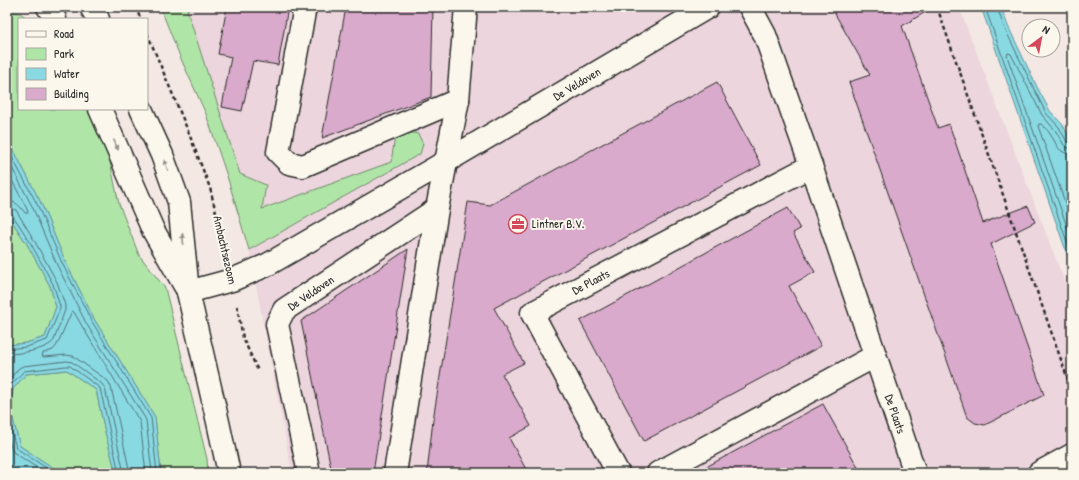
<svg xmlns="http://www.w3.org/2000/svg" width="1079" height="480" viewBox="0 0 1079 480" font-family="'Patrick Hand',sans-serif">
  <rect width="100%" height="100%" fill="#f4e8e5"/>
  <filter id="ink" filterUnits="userSpaceOnUse"><feTurbulence type="fractalNoise" baseFrequency=".025" numOctaves="2"/><feDisplacementMap in="SourceGraphic" scale="8" xChannelSelector="R" yChannelSelector="G"/><feConvolveMatrix kernelMatrix="1 2 1 2 8 2 1 2 1" color-interpolation-filters="sRGB"/></filter>
  <g filter="url(#ink)">
    <path fill="#ecd5dd" d="M174,7H959L1072,301V473H292L248,244Z"/>
    <g fill="#b0e5a8" stroke="#6e886a">
      <path d="M160,7H192L187,10L240,174L266,185L262,209L391,162L395,137L408,132L418,134L423,144L420,154L249,250L227,176L206,114L181,59Z"/>
      <path d="M7,11L20,13L28,19H19V109H90L106,143L119,204L139,255L165,288L207,459L208,473H161L155,417L94,319L65,261L41,203L12,147L7,142Z"/>
      <path d="M7,214L27,244L50,286L56,307L45,337L26,343L9,345H7Z"/>
      <path d="M67,370L96,390L105,432L116,473H61L20,446L10,408L13,389L26,374Z"/>
    </g>
    <g fill="#89d9e3" stroke="#639399">
      <path d="M981,7H1001L1008,26L1038,89L1050,111L1063,125L1072,143V268Z"/>
      <path d="M7,142L12,147L41,203L65,261L94,319L155,417L161,473H116L105,432L96,390L67,370L26,374L13,389L10,408L20,446L61,473H7V345L26,343L45,337L56,307L50,286L27,244L7,214Z"/>
    </g>
    <g fill="none" stroke-linecap="round" stroke-linejoin="round">
      <g stroke="#517175" stroke-width="1">
        <path d="M985,7L1072,256"/>
        <path d="M997,7L1004,27L1035,91L1046,113L1059,127L1067,142L1072,143"/>
        <path d="M7,148L37,204L62,263L91,320L151,418L157,473"/>
        <path d="M1072,148H1068L1064,145L1055,130L1042,115L1011,54L1008,53L1007,56L1072,241"/>
        <path d="M1072,154C1057,154 1057,143 1050,134C1048,130 1044,127 1041,124H1039L1038,126L1072,222"/>
        <path d="M7,158L32,206L57,265L86,323L146,420L152,473"/>
        <path d="M7,171L27,209L28,213H25C20,206 16,201 7,201"/>
        <path d="M7,207L11,208L16,210L34,240L57,282L65,305V310L54,340C48,350 19,354 7,354"/>
        <path d="M7,212H10L12,214L30,242L53,284L60,306V309L47,340L26,347L7,349"/>
        <path d="M7,382L19,368L23,366L67,361L72,362L101,383L105,388L124,473"/>
        <path d="M7,400L9,387L24,371L66,366H70L100,388L119,473"/>
        <path d="M7,414L16,448L54,473"/>
        <path d="M7,433L11,448L13,452L45,473"/>
        <path d="M130,473L111,387L108,381L104,378L73,356L66,355L44,357L42,356L43,353L53,350L57,345L72,311L74,312L82,326L140,422L146,473"/>
      </g>
    </g>
    <g fill="#d9aacb" stroke="#2b2b2b">
      <path d="M227,7H288L278,65L253,61L242,111L222,107L231,57L218,54Z"/>
      <path d="M346,7H433L431,97L322,138Z"/>
      <path d="M831,7H934L902,26L938,128L949,124L983,223L1028,206L1035,222L991,244L1044,395L985,425L975,423L967,417L849,82L870,75Z"/>
      <path d="M717,82L761,165L494,308L524,363L502,374L531,426L509,438L528,473H427L433,420L468,202L490,205Z"/>
      <path d="M788,208L800,229L793,233L815,272L789,286L821,346L644,441L580,321Z"/>
      <path d="M408,249L373,473H332L301,321Z"/>
      <path d="M823,404L861,473H695L778,428Z"/>
    </g>
    <g fill="none" stroke-linecap="round" stroke-linejoin="round">
      <g stroke="#2b2b2b" stroke-width="25">
        <g id="minor">
          <path d="M48,7L55,19"/>
          <path d="M91,7L98,19"/>
          <path d="M305,7L278,152L289,163L303,166L458,100"/>
          <path d="M750,7L765,35L811,166L915,473"/>
          <path d="M100,109L153,230L185,286"/>
          <path d="M141,109L162,155L179,202L188,292L218,422L229,473"/>
          <path d="M188,292L232,280L267,265L447,161L708,7"/>
          <path d="M309,473L277,324L284,310L437,209"/>
          <path d="M395,473L437,209L458,100L466,7"/>
          <path d="M618,473L532,313L811,166"/>
          <path d="M658,473L875,356"/>
          <path d="M1039,473L1072,455"/>
        </g>
      </g>
      <g stroke="#2b2b2b" stroke-width="2.5" stroke-dasharray="4 3" stroke-linecap="butt">
        <path d="M135,7L141,19"/>
        <path d="M937,7L1072,391"/>
        <path d="M147,33L188,131L210,188L226,254"/>
        <path d="M237,306L243,338L258,371"/>
      </g>
      <use href="#minor" stroke="#fbf7ec" stroke-width="22"/>
    </g>
    <defs><path id="oneway-solid" d="M-6-.8H1V-3.2L6.5 0L1 3.2V.8H-6Z"/></defs>
    <g fill="#93918c">
      <use href="#oneway-solid" transform="translate(116 145) rotate(66)"/>
      <use href="#oneway-solid" transform="translate(166 165) rotate(-110)"/>
      <use href="#oneway-solid" transform="translate(183 239) rotate(-96)"/>
    </g>
  </g>
  <defs>
    <g id="office-ring" transform="scale(1)"><circle r="9.5" fill="#fbf7ec" stroke="#d1495b" stroke-width="1.5"/><path d="M-6-3h4V-5.5h4V-3h4V5H-6ZM-1-4.5V-3h2v-1.5ZM-6 0V1H6V0Z" fill="#d1495b"/></g>
  </defs>
  <g fill-rule="evenodd">
    <use href="#office-ring" x="518" y="224"/>
  </g>
  <g text-anchor="middle" stroke-width="4" stroke-linejoin="round" paint-order="stroke">
    <g font-size="12" fill="#2b2b2b" stroke="#fbf7ec">
      <text transform="translate(577 84) rotate(-31)" y="4">De Veldoven</text>
      <text transform="translate(225 250) rotate(77)" y="4">Ambachtsezoom</text>
      <text transform="translate(591 282) rotate(-28)" y="4">De Plaats</text>
      <text transform="translate(311 293) rotate(-34)" y="4">De Veldoven</text>
      <text transform="translate(895 414) rotate(71)" y="4">De Plaats</text>
    </g>
    <g font-size="12" fill="#2b2b2b" stroke="#fbf7ec" text-anchor="start">
      <text x="532" y="228">Lintner B.V.</text>
    </g>
  </g>
  <rect width="1079" height="480" fill="none" stroke="#fbf7ec" stroke-width="24"/>
  <rect x="12" y="12" width="1055" height="456" fill="none" stroke="#2b2b2b" stroke-width="1.5" filter="url(#ink)"/>
  <rect x="18" y="18" width="130" height="92" fill="#fbf7ec" stroke="#a8a59f"/>
  <rect x="26" y="31" width="20" height="6" fill="#fbf7ec" stroke="#a8a59f"/>
  <text x="54" y="38" font-size="12" fill="#2b2b2b">Road</text>
  <rect x="26" y="48" width="20" height="12" fill="#b0e5a8" stroke="#a8a59f"/>
  <text x="54" y="58" font-size="12" fill="#2b2b2b">Park</text>
  <rect x="26" y="68" width="20" height="12" fill="#89d9e3" stroke="#a8a59f"/>
  <text x="54" y="78" font-size="12" fill="#2b2b2b">Water</text>
  <rect x="26" y="88" width="20" height="12" fill="#d9aacb" stroke="#a8a59f"/>
  <text x="54" y="98" font-size="12" fill="#2b2b2b">Building</text>
  <g transform="translate(1041 38) rotate(32)"><circle r="19" fill="#fbf7ec" stroke="#a8a59f"/>
  <path d="M0-3L7 15L0 10L-7 15Z" fill="#d1495b"/>
  <text y="-6" font-size="11" font-weight="bold" text-anchor="middle" fill="#2b2b2b">N</text>
  </g>
</svg>
